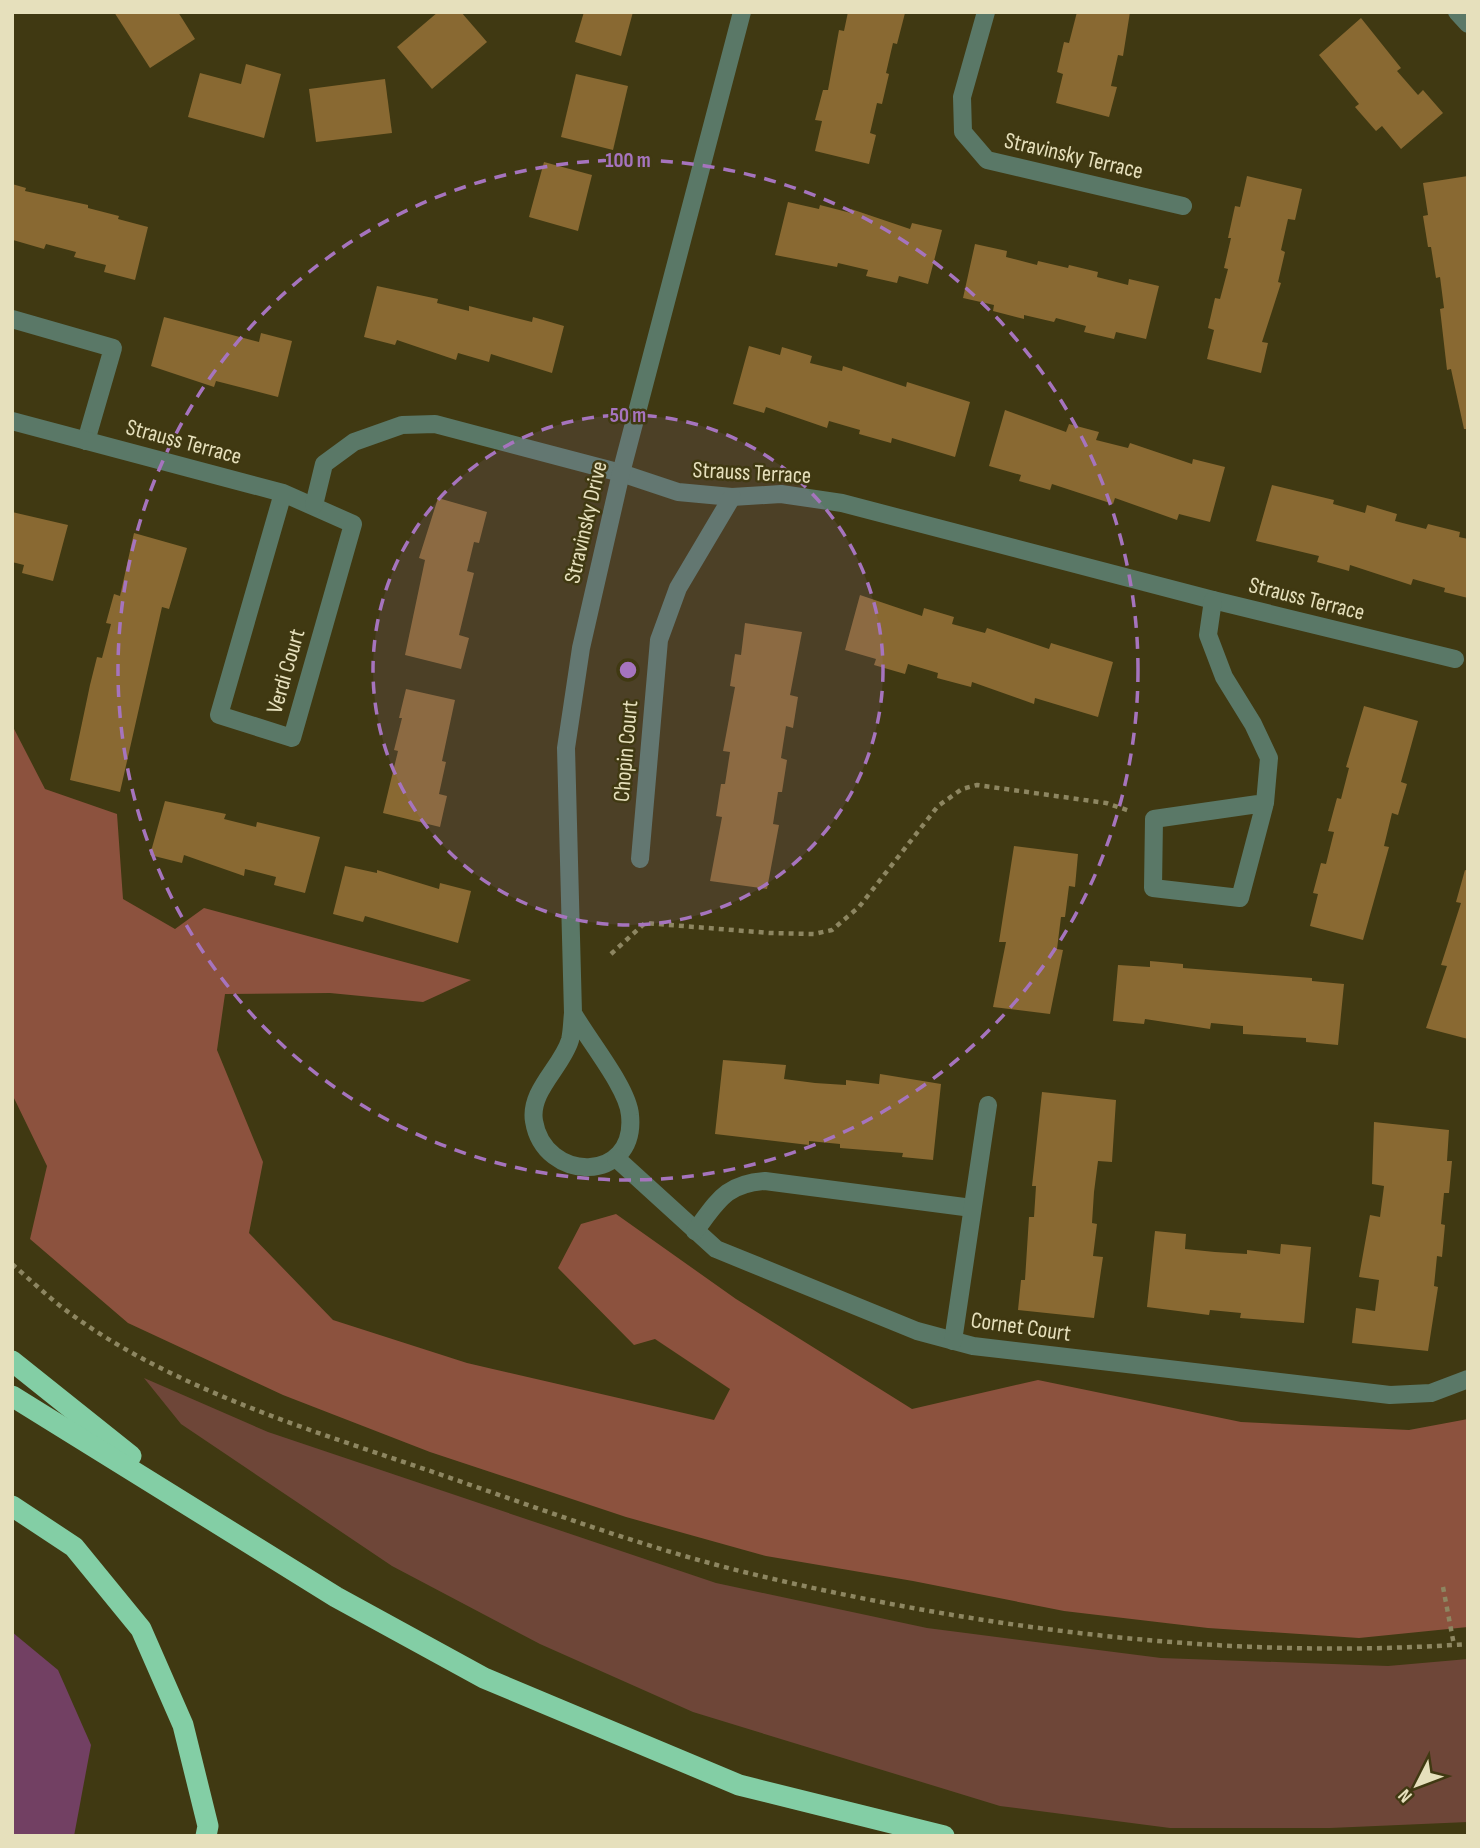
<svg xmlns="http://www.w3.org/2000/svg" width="1480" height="1848" viewBox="0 0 1480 1848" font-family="'Sofia Sans Condensed',sans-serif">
  <rect width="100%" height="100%" fill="#403912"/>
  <path fill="#6e4638" d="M144,1378L268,1432L716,1583L927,1628L1161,1658L1388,1666L1468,1659V1822L1330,1828H1170L1000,1806L693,1712L540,1644L392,1566L181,1424Z"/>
  <path fill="#8c523e" d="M12,725L45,789L117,814L123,899L175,929L204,908L471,980L423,1002L330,993L225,994L217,1050L263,1162L249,1233L333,1320L467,1363L714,1420L730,1389L655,1339L634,1345L558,1268L581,1224L616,1214L736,1299L912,1409L1038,1380L1241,1422L1409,1430L1468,1419V1627L1359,1638L1208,1628L1064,1611L913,1581L766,1556L626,1517L430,1452L283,1395L128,1323L30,1239L47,1166L12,1094Z"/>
  <path fill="#724063" d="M12,1632L58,1670L91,1745L74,1836H12Z"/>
  <g fill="#896932">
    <path d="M114,12H178L195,39L150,68Z"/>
    <path d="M438,12H461L487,42L432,89L397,47Z"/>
    <path d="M584,12H633L621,56L575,42Z"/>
    <path d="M848,12L905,13L897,44L893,43L886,73L889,74L882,104L877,103L870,133L876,135L869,164L815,151L822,121L815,120L823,90H828L839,30L844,31Z"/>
    <path d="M1077,12H1130L1123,56L1118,55L1111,86L1117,87L1109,117L1056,103L1063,74L1057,72L1064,42L1069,43Z"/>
    <path d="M1361,18L1401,68L1397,71L1418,95L1423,90L1443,113L1401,149L1382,126L1376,131L1355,107L1359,104L1319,55Z"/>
    <path d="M246,64L281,74L264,138L188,117L200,73L241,84Z"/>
    <path d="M576,74L628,86L613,150L561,137Z"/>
    <path d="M385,79L392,133L316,142L309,89Z"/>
    <path d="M544,162L592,175L578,231L529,217Z"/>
    <path d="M1247,176L1302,189L1295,220L1288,219L1281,250L1285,252L1278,282L1281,283L1262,342L1268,343L1261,373L1207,359L1214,330L1208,328L1215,298L1220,299L1228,269L1224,268L1231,238H1228L1235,206L1240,207Z"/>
    <path d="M1468,176V429H1464L1451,369L1447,370L1440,309L1444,308L1440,277L1436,278L1431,247H1428L1423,216L1428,215L1423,183Z"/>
    <path d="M12,184L26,188L25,191L88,205V208L119,216L118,219L148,227L135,280L104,272L106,265L74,257L76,252L46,244L44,249L13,240Z"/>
    <path d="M788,202L819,209L820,205L851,213V209L910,229L912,223L942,230L928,284L899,276L897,283L866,276L868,270L838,263L837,267L775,255Z"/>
    <path d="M975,244L1007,251L1006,257L1037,265L1038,261L1068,268L1069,265L1098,272L1097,277L1128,285L1129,279L1159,286L1146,339L1116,332L1114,339L1084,332L1086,326L1056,318L1054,322L1024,315V319L993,311L994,305L963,298Z"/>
    <path d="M377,286L438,299L437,303L469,311V306L532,322L533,317L564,326L552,373L491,354L489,362L458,353L456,360L397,340L395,345L364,337Z"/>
    <path d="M164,317L259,342L261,333L292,341L278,397L216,381L214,387L151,366Z"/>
    <path d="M749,346L780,355L782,347L812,356L810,363L842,371L843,366L906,387L907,382L970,402L955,457L892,438L891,443L859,434L860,430L829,421L827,428L766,407L764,413L733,404Z"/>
    <path d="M1005,410L1066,432L1069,424L1099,432L1096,440L1128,448L1130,443L1192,464L1193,459L1225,467L1210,522L1179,514L1177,520L1115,498L1113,504L1052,484L1050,490L1019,481L1021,475L989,466Z"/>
    <path d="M1272,485L1334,500L1333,504L1365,513L1367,505L1397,514L1395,521L1426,529L1428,524L1460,532L1459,537L1468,539V598L1444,592L1445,588L1413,579L1411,585L1350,565L1349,571L1317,562L1319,556L1256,541Z"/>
    <path d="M438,498L487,512L479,543L474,542L467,571L474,573L459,635L469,638L461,669L405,655L425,560L419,558Z"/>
    <path d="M12,512L68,525L53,581L22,573L24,565L12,562Z"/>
    <path d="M134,533L187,548L169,609L162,607L120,792L70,780L90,685L97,657L102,658L111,624L106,623L114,594L120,596Z"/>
    <path d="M860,595L922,616L924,608L954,617L952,624L985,633L987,628L1049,649L1051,643L1113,662L1098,717L1035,698L1034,704L972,682L971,687L937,678L938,673L908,664L905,674L874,665L876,659L845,650Z"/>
    <path d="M745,623L802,632L790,695L798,697L793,728L786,726L781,758L787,760L782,792H778L773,824L779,825L767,889L710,881L722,817L716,816L721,784H725L730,752L723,751L735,687L730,686L735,654L741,655Z"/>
    <path d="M406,689L455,700L442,761L446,762L439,794L447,796L440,827L383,813L398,751L394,750L402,718H399Z"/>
    <path d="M1364,706L1418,721L1401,782L1407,784L1398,815L1392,813L1384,846L1389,847L1363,940L1310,926L1318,894L1313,893L1321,863L1326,864L1334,832L1328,831L1337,798L1341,799L1349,768L1346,767Z"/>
    <path d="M165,801L226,814L224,819L256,827L257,822L320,837L305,893L274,885L276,877L245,869L244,876L184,855L182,863L150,855Z"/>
    <path d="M1014,846L1078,854L1075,887L1069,886L1065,917H1061L1057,949L1063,950L1050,1014L993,1007L1006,942H999Z"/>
    <path d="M345,866L377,873V870L439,889L440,883L471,891L458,943L365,916L363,922L333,914Z"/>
    <path d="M1465,870L1468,871V1039L1426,1028L1447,966L1441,965L1461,903L1456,902Z"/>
    <path d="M1150,961L1183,964V968L1312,978V981L1344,984L1338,1045L1306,1042V1038L1243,1034V1026L1211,1023L1210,1029L1145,1019L1144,1024L1113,1021L1118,965L1150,967Z"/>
    <path d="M723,1060L786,1065L784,1079L815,1083L846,1085V1080L879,1084L880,1074L941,1084L933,1160L902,1157L903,1153L840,1148V1144L809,1141V1145L715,1134Z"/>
    <path d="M1042,1092L1116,1100L1112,1162L1098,1161L1094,1192L1092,1223L1097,1224L1093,1256L1103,1257L1094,1318L1018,1310L1021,1280H1025L1029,1217H1034L1036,1186H1032Z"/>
    <path d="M1374,1122L1449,1130L1447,1161H1452L1449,1193H1444L1441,1224L1445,1225L1442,1257L1437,1256L1434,1286L1438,1287L1428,1351L1352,1343L1356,1308L1375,1311L1379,1280L1359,1277L1370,1215L1380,1217L1384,1186L1372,1184Z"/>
    <path d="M1155,1231L1186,1234L1185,1249L1215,1252L1247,1254V1250L1280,1254L1281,1244L1311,1247L1304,1323L1240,1318L1241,1313L1210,1310L1209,1315L1147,1307Z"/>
  </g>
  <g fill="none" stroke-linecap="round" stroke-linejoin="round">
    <g stroke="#8d8661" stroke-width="4.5" stroke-dasharray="5 5" stroke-linecap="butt">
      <path d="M611,954L645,923L770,933L814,934L832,930L859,907L938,806L962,789L977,785L1106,803L1130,811"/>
      <path d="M12,1264C28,1278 43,1292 59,1305C164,1387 311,1430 436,1473C538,1508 639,1546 744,1572C979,1629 1226,1661 1468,1644"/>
      <path d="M1443,1587L1454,1645"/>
    </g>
    <g stroke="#5a7867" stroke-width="18">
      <path d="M986,12L962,97L963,132L987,160L1183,206"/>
      <path d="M1457,12L1468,24"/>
      <path d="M12,319L113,348L86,441"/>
      <path d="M12,421L283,493L353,524L292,738L219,715L283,493"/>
      <path d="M314,505L324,464L354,442L402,425L435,424L621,473L678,492L732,497L781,494L842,503L1213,600L1455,659"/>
      <path d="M1213,600L1208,635L1224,677L1253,724L1269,758L1265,803L1240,898L1153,888L1154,819L1265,803"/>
      <path d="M640,859L659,640L678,588L732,497"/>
      <path d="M573,1013C588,1040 628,1088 630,1115C637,1184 544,1183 534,1121C529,1091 562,1067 570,1040C572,1032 572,1022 573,1013L566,748L581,648L621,473L742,12"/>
      <path d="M616,1158L716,1249L917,1331L973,1346L1390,1395L1431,1393L1468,1379"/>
      <path d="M695,1231C718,1201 725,1184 765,1181L972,1208"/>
      <path d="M953,1341L988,1105"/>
    </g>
    <g stroke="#83cea5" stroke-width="21">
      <path d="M12,1361L131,1456"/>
      <path d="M12,1396L336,1597L484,1678L739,1785L944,1836"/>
      <path d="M12,1506L74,1547L141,1629L183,1725L208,1826L206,1836"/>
    </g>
  </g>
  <circle cx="628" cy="670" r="255" fill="#a674be" fill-opacity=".12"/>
  <g fill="none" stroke="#a674be" stroke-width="3.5" stroke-dasharray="12 9">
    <circle cx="628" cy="670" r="255"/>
    <circle cx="628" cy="670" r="510"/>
  </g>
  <g text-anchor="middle" stroke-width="5" stroke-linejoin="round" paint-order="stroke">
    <g font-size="23" fill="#e6e0bc" stroke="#403912">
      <text transform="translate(1074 155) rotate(13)" y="8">Stravinsky Terrace</text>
      <text transform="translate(184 441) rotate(15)" y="8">Strauss Terrace</text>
      <text transform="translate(752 472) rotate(3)" y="8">Strauss Terrace</text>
      <text transform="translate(585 522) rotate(-77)" y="8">Stravinsky Drive</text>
      <text transform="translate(1307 598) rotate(14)" y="8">Strauss Terrace</text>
      <text transform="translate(285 671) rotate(-74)" y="8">Verdi Court</text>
      <text transform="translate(625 751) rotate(-85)" y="8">Chopin Court</text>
      <text transform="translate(1021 1326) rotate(8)" y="8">Cornet Court</text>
    </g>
  </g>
  <circle cx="628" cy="670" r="10" fill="#a674be" stroke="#403912" stroke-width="3.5"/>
  <g font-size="21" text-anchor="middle" font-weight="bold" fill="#a674be" stroke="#403912" stroke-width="5" stroke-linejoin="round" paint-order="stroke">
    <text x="628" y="167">100 m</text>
    <text x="628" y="422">50 m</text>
  </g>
  <rect width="1480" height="1848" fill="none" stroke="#e6e0bc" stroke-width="28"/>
  <g transform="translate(1417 1785) rotate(228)" stroke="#403912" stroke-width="5" paint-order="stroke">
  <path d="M0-5L12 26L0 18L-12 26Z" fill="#e6e0bc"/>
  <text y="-10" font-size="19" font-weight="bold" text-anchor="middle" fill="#e6e0bc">N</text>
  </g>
</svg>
